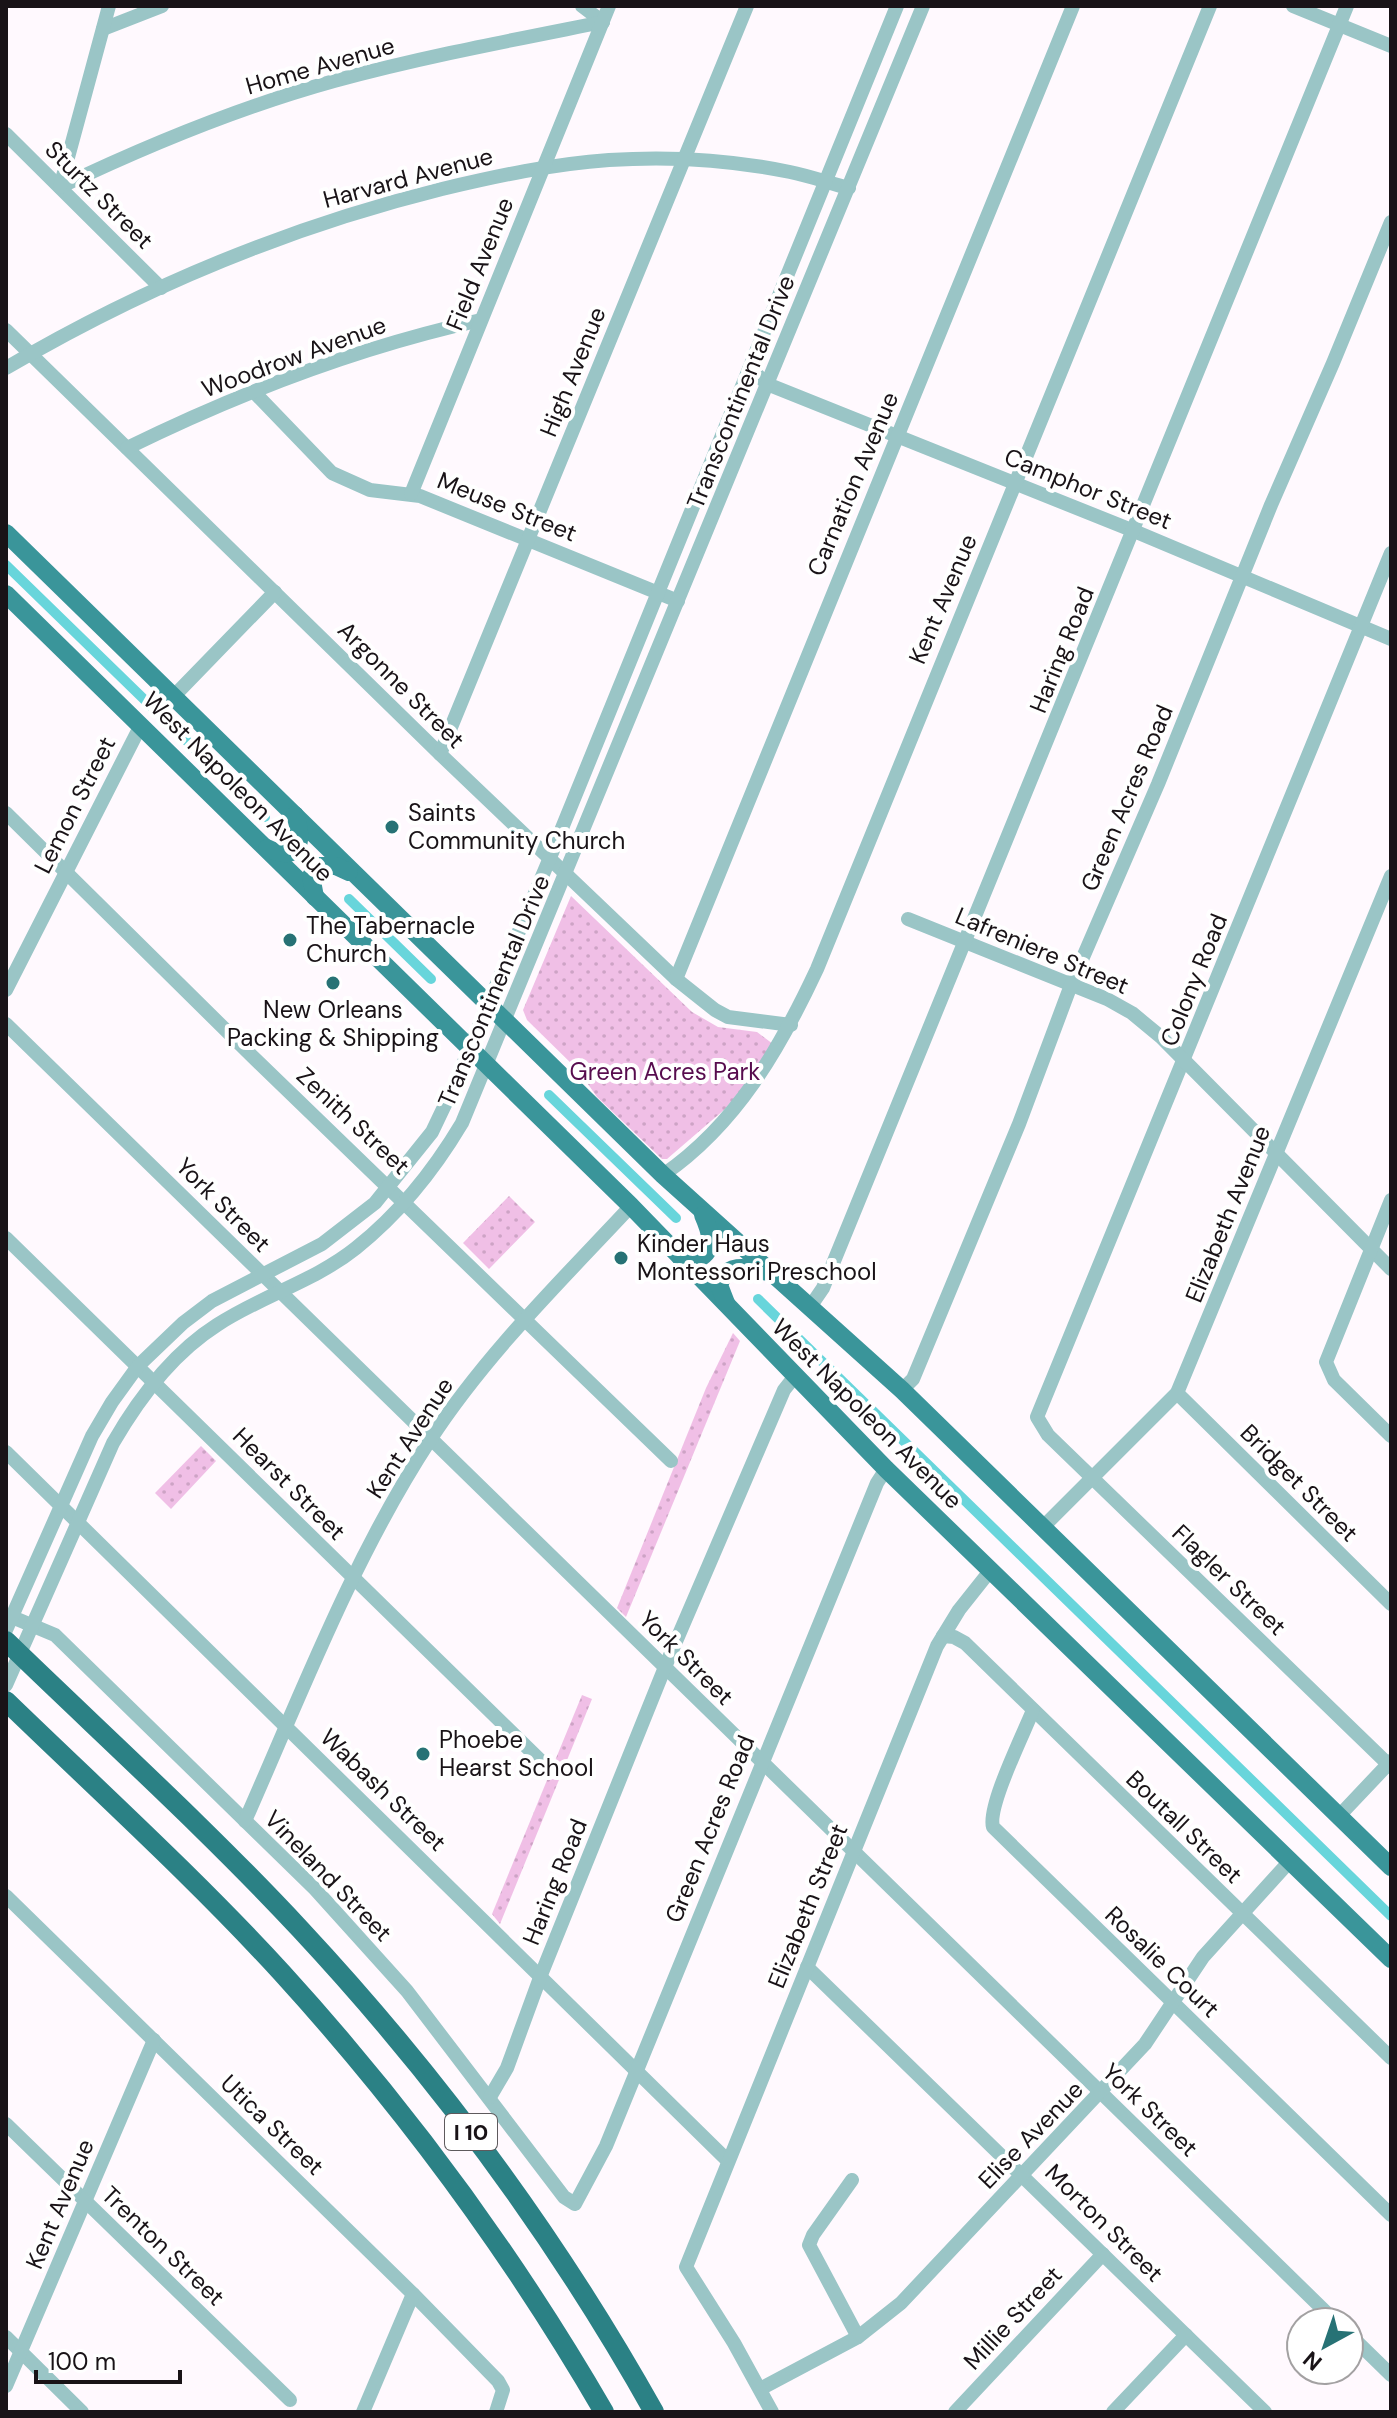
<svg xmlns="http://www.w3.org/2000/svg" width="1397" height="2418" viewBox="0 0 1397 2418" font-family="'DM Sans',sans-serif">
  <defs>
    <pattern id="grass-dots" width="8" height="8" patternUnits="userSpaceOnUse" patternTransform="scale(2)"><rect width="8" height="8" fill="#f0bfe6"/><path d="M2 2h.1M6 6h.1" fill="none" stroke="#cda3c5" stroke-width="1.8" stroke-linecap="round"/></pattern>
  </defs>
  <rect width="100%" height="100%" fill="#fff9fe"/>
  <g fill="url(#grass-dots)">
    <path d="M571,896L692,1012L718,1027L757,1032L773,1044L743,1089L725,1109L667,1159H662L597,1097L578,1070L527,1020L523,1010Z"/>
    <path d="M509,1196L535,1222L489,1269L463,1243Z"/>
    <path d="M733,1333L740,1341L626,1617L617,1608L706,1388Z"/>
    <path d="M201,1446L216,1461L171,1509L155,1493Z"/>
    <path d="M582,1695L592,1699L500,1924L492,1914Z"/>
  </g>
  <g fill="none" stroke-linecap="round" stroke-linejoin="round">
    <g stroke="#68d5db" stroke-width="10">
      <path d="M6,565L265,817"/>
      <path d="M349,899L431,979"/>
      <path d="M549,1095L676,1218"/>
      <path d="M758,1299L1391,1916"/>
    </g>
    <g stroke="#9ac5c6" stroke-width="14">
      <path d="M582,6L603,22"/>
      <path d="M1293,6L1391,46"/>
      <path d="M103,29L162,6"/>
      <path d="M6,134L161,288"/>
      <path d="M60,187C148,145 240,107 334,81C422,57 513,40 603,22"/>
      <path d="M60,187L109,6"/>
      <path d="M6,330L440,754L676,979L715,1010L728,1017L791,1025"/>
      <path d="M6,368C142,288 289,227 442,189C497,176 552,164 609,160C668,156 732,160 790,172C810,176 829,183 849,188"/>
      <path d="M750,368L767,384L1134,531L1391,639"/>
      <path d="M254,392L332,473L370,490L420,496L678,601"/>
      <path d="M127,448C239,393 359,347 481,320"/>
      <path d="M411,494L609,6"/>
      <path d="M1391,553L1037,1417L1048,1435L1391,1767"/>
      <path d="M174,696L275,592"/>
      <path d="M440,754L747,6"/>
      <path d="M6,813L253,1057L671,1461"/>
      <path d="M908,919L1107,999L1132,1013L1161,1037L1391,1269"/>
      <path d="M676,979L1073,6"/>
      <path d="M6,990L141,725"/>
      <path d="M6,1024L1336,2322"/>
      <path d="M663,1175C737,1124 780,1048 817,969L1210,6"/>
      <path d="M1391,1200L1326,1362L1334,1380L1391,1436"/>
      <path d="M6,1238L541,1761"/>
      <path d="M810,1307L823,1288L1347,6"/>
      <path d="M902,1390L913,1379L1019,1124L1071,985L1158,784L1271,505L1333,363L1391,222"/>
      <path d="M1177,1393L1391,1604"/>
      <path d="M6,1452L728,2161"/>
      <path d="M1043,1527L1177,1393L1391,876"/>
      <path d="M12,1617L55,1635L315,1889L407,1991L564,2197L575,2204L606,2146L877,1483L886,1469"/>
      <path d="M6,1630L92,1436L112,1402L138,1366L183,1323L212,1301L322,1244L375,1203L432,1132L453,1088L549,860L897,6"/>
      <path d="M943,1636L954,1637L965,1643L1391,2058"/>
      <path d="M6,1685L113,1443C139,1398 173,1353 217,1325C261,1296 315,1281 356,1248C400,1213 434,1170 462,1123L923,6"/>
      <path d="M1033,1710C1024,1733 987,1807 993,1827L1391,2215"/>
      <path d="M1339,1816L1391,1761"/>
      <path d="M245,1821C302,1692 353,1558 430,1440C486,1354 561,1281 631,1206"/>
      <path d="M6,1896L413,2294L498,2381L503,2390L496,2412"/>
      <path d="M807,1967L1265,2412"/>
      <path d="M490,2097L507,2068L541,1975L665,1667L784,1390L795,1376"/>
      <path d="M6,2124L290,2400"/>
      <path d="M852,2180L813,2235L809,2245L858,2337"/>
      <path d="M1349,2334L1391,2375"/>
      <path d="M6,2337L82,2412"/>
      <path d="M6,2386L154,2040"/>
      <path d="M760,2389L858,2337L901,2303L1145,2044L1203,1957L1289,1862"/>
      <path d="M363,2412L413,2294"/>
      <path d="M772,2412L734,2343L686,2267L937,1646L959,1610L990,1571"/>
      <path d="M955,2412L1103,2254"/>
      <path d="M1113,2412L1186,2335"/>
    </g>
    <g stroke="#3a959a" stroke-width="18">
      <path d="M6,533L663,1175L902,1390L1391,1867"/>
      <path d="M6,594L631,1206L886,1469L1391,1959"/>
      <path d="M267,848C300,864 304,841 295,815"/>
      <path d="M315,897L311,876L319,866H336L349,872"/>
      <path d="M681,1258L698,1259C717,1249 710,1231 703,1215"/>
      <path d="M726,1303L719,1285C727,1261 749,1268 768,1272"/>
    </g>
    <g stroke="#2b8185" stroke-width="20">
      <path d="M6,1641C104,1736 207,1829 300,1929C437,2076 556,2237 654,2412"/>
      <path d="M6,1701C99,1791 195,1878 282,1973C404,2107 513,2255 604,2412"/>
    </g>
  </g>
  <g fill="#277275" stroke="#fff" stroke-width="3">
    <circle cx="392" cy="827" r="8"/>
    <circle cx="290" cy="940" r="8"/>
    <circle cx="333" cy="983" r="8"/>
    <circle cx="621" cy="1258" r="8"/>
    <circle cx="423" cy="1754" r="8"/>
  </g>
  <g text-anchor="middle" stroke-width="8" stroke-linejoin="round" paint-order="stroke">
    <rect fill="#fff" stroke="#5e5a5d" stroke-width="2" x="445" y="2114" width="52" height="36" rx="6"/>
    <g font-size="22" font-weight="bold" fill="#191317">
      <text x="471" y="2140">I 10</text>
    </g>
    <g font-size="24" fill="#191317" stroke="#fff">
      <text transform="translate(320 66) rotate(-16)" y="8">Home Avenue</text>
      <text transform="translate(408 178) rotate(-15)" y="8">Harvard Avenue</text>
      <text transform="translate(99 195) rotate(45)" y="8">Sturtz Street</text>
      <text transform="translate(480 264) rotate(-68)" y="8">Field Avenue</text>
      <text transform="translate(294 357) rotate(-20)" y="8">Woodrow Avenue</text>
      <text transform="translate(573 372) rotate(-68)" y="8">High Avenue</text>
      <text transform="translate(741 392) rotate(-68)" y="8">Transcontinental Drive</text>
      <text transform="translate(853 484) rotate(-67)" y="8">Carnation Avenue</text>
      <text transform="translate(1088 489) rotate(22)" y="8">Camphor Street</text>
      <text transform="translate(507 507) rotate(22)" y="8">Meuse Street</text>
      <text transform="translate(943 599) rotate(-67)" y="8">Kent Avenue</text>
      <text transform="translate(1062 650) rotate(-68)" y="8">Haring Road</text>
      <text transform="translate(401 685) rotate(45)" y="8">Argonne Street</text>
      <text transform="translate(238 787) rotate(45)" y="8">West Napoleon Avenue</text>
      <text transform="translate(1127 798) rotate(-67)" y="8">Green Acres Road</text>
      <text transform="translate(75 805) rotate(-63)" y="8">Lemon Street</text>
      <text transform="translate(1042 951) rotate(23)" y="8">Lafreniere Street</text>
      <text transform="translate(1194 980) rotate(-68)" y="8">Colony Road</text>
      <text transform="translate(494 991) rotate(-67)" y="8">Transcontinental Drive</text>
      <text transform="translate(353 1121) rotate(43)" y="8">Zenith Street</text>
      <text transform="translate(223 1205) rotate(45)" y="8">York Street</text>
      <text transform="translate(1228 1214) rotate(-68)" y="8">Elizabeth Avenue</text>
      <text transform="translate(867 1414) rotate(45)" y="8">West Napoleon Avenue</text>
      <text transform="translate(410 1438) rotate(-57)" y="8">Kent Avenue</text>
      <text transform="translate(1299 1483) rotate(45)" y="8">Bridget Street</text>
      <text transform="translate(289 1484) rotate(45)" y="8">Hearst Street</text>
      <text transform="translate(1229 1580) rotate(44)" y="8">Flagler Street</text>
      <text transform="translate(686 1658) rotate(45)" y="8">York Street</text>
      <text transform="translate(383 1790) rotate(44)" y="8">Wabash Street</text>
      <text transform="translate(1184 1827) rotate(44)" y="8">Boutall Street</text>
      <text transform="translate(710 1829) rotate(-68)" y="8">Green Acres Road</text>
      <text transform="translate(328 1876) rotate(46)" y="8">Vineland Street</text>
      <text transform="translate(555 1882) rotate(-68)" y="8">Haring Road</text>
      <text transform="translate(808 1906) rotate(-68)" y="8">Elizabeth Street</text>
      <text transform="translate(1162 1962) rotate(44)" y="8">Rosalie Court</text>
      <text transform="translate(1150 2110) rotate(44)" y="8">York Street</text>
      <text transform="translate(272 2125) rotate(44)" y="8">Utica Street</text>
      <text transform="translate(1031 2135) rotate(-46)" y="8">Elise Avenue</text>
      <text transform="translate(60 2204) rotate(-67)" y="8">Kent Avenue</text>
      <text transform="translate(1104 2223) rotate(45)" y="8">Morton Street</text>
      <text transform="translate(163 2246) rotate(44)" y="8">Trenton Street</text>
      <text transform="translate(1013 2318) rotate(-47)" y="8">Millie Street</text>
    </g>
    <g font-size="24" fill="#191317" stroke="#fff" text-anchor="start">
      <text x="408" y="821">Saints<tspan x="408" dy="28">Community Church</tspan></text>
      <text x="306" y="934">The Tabernacle<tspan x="306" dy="28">Church</tspan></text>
      <text x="333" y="1018" text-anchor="middle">New Orleans<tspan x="333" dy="28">Packing &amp; Shipping</tspan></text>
      <text x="637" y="1252">Kinder Haus<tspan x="637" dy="28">Montessori Preschool</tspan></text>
      <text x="439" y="1748">Phoebe<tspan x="439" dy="28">Hearst School</tspan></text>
    </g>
    <g font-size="24" fill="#570c4e" stroke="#fff">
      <text x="665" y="1080">Green Acres Park</text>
    </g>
  </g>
  <rect width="1397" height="2418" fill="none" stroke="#191317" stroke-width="16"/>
  <g transform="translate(1325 2346) rotate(220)"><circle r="38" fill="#ffffff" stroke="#a3a1a2" stroke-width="2"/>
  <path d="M0-6L14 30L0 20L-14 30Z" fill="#277275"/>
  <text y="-12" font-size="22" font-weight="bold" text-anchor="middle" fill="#191317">N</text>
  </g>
  <path d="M36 2370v12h144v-12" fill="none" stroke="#191317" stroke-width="4"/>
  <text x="48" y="2370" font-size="24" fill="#191317" stroke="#ffffff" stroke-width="6" paint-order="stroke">100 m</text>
</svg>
